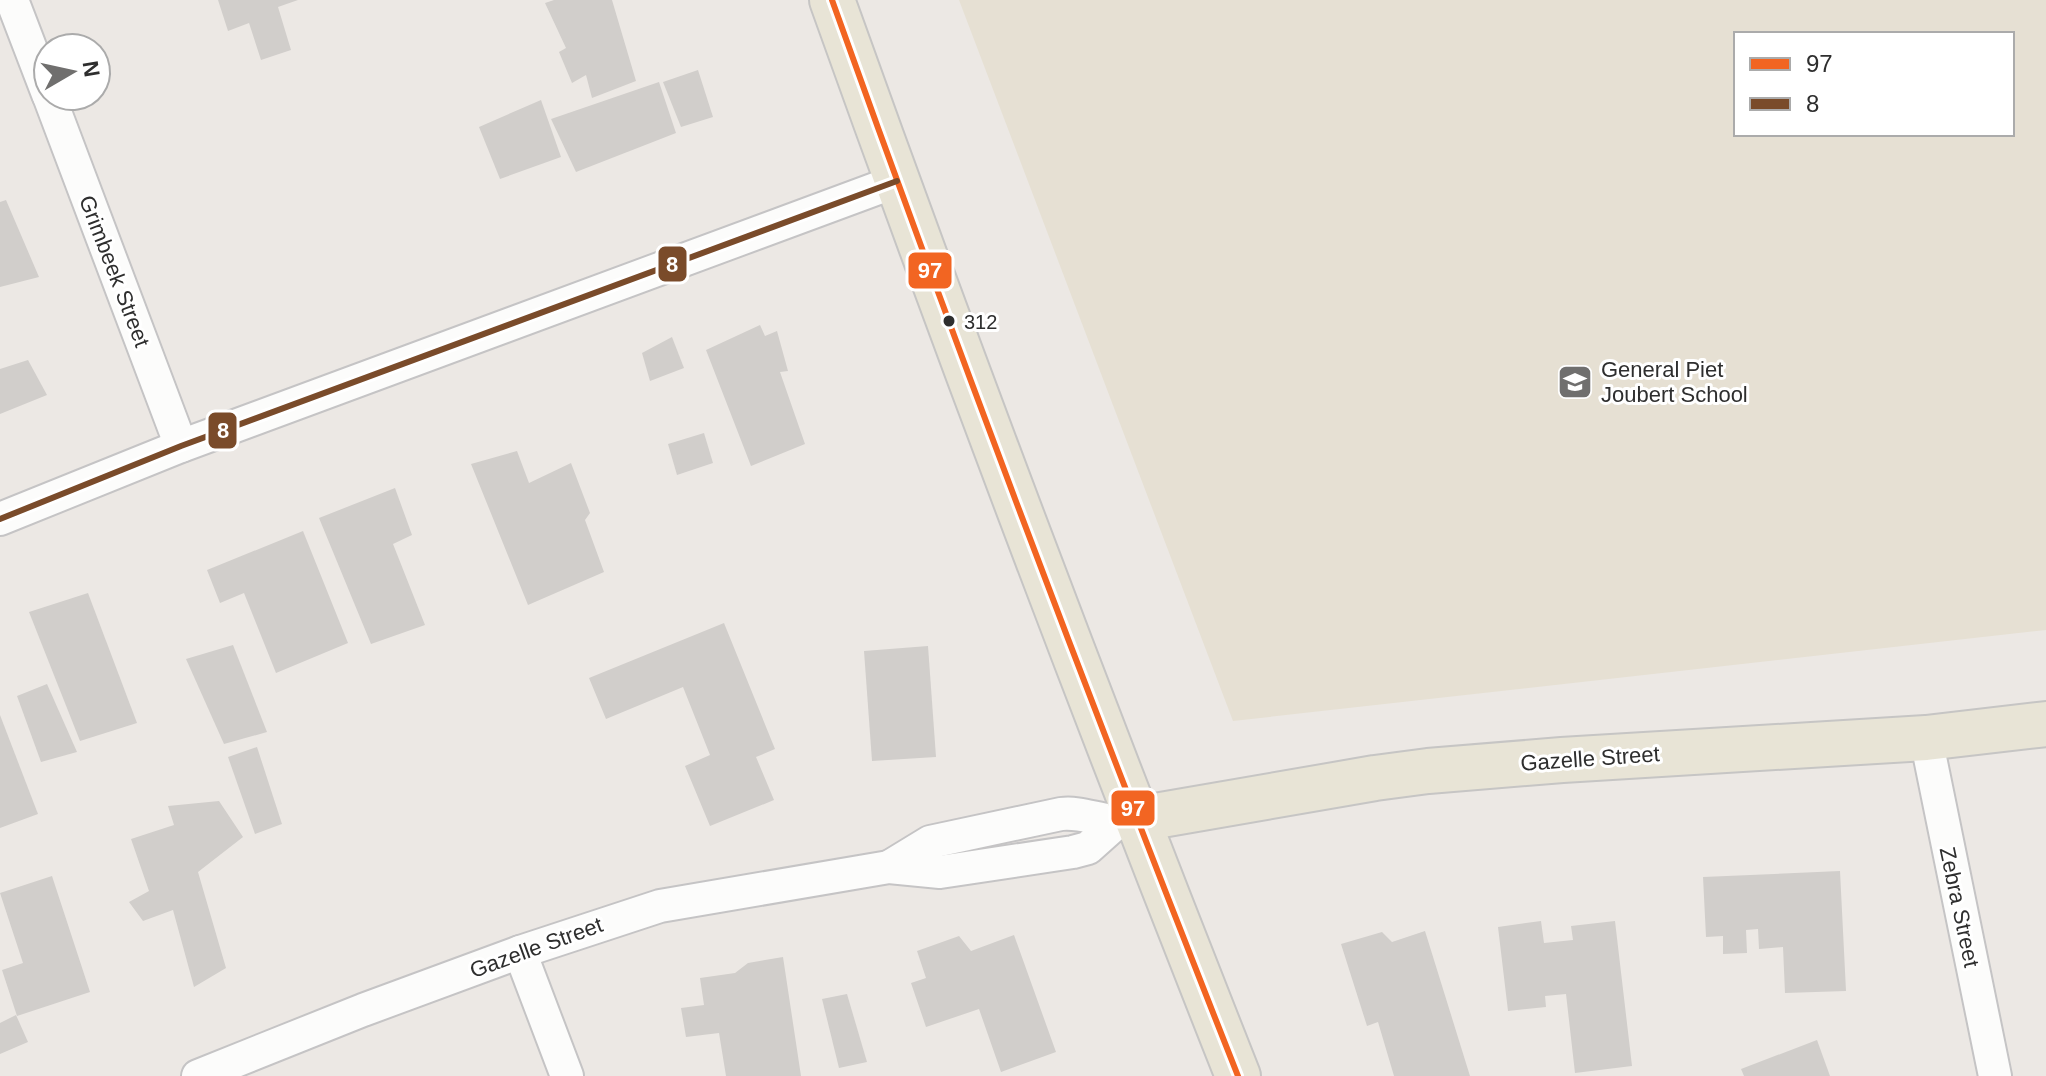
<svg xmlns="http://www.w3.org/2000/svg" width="2046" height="1076" viewBox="0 0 2046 1076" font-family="Helvetica,sans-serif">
  <rect width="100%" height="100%" fill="#ece8e4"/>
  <path fill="#e6e0d3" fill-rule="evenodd" d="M959,0H2046V630L1233,721ZM1736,34H2012V134H1736Z"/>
  <g fill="#d1cecb">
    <path d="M218,0H298L278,7L291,50L261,60L249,23L228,31Z"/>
    <path d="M554,0H612L636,81L592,98L586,75L572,83L559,52L566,48L545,3Z"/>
    <path d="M698,70L713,117L681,127L663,82Z"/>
    <path d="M659,82L676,133L576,172L551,119Z"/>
    <path d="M541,100L561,157L500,179L479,127Z"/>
    <path d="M6,200L39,277L0,287V202Z"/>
    <path d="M760,325L765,336L777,331L788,371L780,372L805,444L751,466L706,350Z"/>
    <path d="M672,337L684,368L650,381L642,353Z"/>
    <path d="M28,360L47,395L0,414V369Z"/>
    <path d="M704,433L713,463L677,475L668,444Z"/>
    <path d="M517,451L529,483L571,463L590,513L585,520L604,572L528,605L471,464Z"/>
    <path d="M395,488L412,535L393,544L425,625L371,644L319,518Z"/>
    <path d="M303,531L348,643L276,673L244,593L220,603L207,570Z"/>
    <path d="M88,593L137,723L80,741L29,612Z"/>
    <path d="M724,623L775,749L756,757L774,800L710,826L685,766L710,755L683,687L606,719L589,678Z"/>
    <path d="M233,645L267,732L224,744L186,659Z"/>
    <path d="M928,646L936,757L872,761L864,651Z"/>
    <path d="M47,684L77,752L41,762L17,696Z"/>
    <path d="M0,715L38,814L0,828Z"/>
    <path d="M257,747L282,824L255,834L228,757Z"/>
    <path d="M219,801L243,837L198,872L226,968L194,987L173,910L143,921L129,902L149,891L131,839L174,825L168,806Z"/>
    <path d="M1840,871L1846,991L1785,993L1783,947L1759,949L1758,929L1746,930L1747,953L1723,954V936L1706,937L1703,877Z"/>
    <path d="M52,876L90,992L17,1016L2,970L23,963L0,893Z"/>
    <path d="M1541,921L1544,943L1573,940L1571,926L1615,921L1632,1066L1575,1073L1566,994L1545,996L1546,1007L1508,1011L1498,927Z"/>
    <path d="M1425,931L1470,1076H1394L1378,1022L1367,1026L1341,944L1382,932L1392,942Z"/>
    <path d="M1014,935L1056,1052L1001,1072L979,1009L926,1027L911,983L926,978L917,951L959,936L971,951Z"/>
    <path d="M783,957L801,1076H726L719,1033L686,1037L681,1008L704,1005L700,978L735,973L748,963Z"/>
    <path d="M847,994L867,1062L839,1068L822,999Z"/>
    <path d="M16,1015L28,1042L0,1054V1023Z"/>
    <path d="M1817,1040L1830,1076H1744L1741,1069Z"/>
  </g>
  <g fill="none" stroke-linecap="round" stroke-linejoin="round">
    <g stroke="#c5c4c5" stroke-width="36">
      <g id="minor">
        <path d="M12,0L48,94"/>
        <path d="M49,96L181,446"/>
        <path d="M0,519L181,446L897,181"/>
        <path d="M1926,738L1995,1076"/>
        <path d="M889,867L930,842L1061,814C1085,811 1106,825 1130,820"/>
        <path d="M520,952L567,1076"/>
        <path d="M198,1076L363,1010L520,952L660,906L889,867L940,872L1073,852L1088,848L1116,823"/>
      </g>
    </g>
    <g stroke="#c6c5c4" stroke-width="48">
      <g id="primary">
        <path d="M832,0C961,361 1097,720 1238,1076"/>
        <path d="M1138,819L1375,778L1428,771L1562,760L1926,738L2046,724"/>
      </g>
    </g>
    <use href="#minor" stroke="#fcfcfb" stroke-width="32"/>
    <use href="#primary" stroke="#e8e4d6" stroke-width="44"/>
    <g stroke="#fff" stroke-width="12">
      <path id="bus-1" d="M832,0C961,361 1097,720 1238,1076"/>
    </g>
    <g stroke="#fff" stroke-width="12">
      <path id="bus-2" d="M0,519L181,446L897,181"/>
    </g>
    <use href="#bus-1" stroke="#f26522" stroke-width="6"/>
    <use href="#bus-2" stroke="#7a4b2a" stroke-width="6"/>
  </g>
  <defs>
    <g id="school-square" transform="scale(1.8)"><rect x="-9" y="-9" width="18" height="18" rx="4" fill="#706f6e" stroke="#fff"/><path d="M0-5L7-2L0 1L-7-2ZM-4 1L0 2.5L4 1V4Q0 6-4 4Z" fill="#fff"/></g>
  </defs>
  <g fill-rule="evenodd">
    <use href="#school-square" x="1575" y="382"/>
  </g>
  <circle fill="#2e2e2e" stroke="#fff" stroke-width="3" cx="949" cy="321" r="7"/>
  <g text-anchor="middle" stroke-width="6" stroke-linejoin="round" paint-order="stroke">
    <g font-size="20" fill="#2e2e2e" stroke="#fff" text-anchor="start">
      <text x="964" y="329">312</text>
    </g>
    <g font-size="22" fill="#2e2e2e" stroke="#fff">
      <text transform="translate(115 271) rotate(69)" y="8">Grimbeek Street</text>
      <text transform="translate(1590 758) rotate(-4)" y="8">Gazelle Street</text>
      <text transform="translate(1960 907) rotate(78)" y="8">Zebra Street</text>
      <text transform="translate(536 947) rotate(-20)" y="8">Gazelle Street</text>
    </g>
    <g font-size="22" fill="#2e2e2e" stroke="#fff" text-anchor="start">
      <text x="1601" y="377">General Piet<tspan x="1601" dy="25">Joubert School</tspan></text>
    </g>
  </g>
  <g stroke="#fff" stroke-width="3">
    <rect x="657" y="245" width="31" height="38" rx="8" fill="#7a4b2a"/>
    <rect x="907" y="251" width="46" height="39" rx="8" fill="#f26522"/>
    <rect x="207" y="411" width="31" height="39" rx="8" fill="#7a4b2a"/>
    <rect x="1110" y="789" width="46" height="38" rx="8" fill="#f26522"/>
  </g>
  <g font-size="22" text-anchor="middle" font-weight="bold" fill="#fff">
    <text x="672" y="272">8</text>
    <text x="930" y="278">97</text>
    <text x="223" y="438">8</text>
    <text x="1133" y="816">97</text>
  </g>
  <rect x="1734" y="32" width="280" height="104" fill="#ffffff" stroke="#ababab" stroke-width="2"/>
  <rect x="1750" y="58" width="40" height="12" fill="#f26522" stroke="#ababab" stroke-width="2"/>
  <text x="1806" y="72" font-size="24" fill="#2e2e2e">97</text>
  <rect x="1750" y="98" width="40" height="12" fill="#7a4b2a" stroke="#ababab" stroke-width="2"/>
  <text x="1806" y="112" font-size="24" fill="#2e2e2e">8</text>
  <g transform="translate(72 72) rotate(81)"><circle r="38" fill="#ffffff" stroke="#ababab" stroke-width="2"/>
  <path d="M0-6L14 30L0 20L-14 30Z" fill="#706f6e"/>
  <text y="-12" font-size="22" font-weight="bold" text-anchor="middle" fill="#2e2e2e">N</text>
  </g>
</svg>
